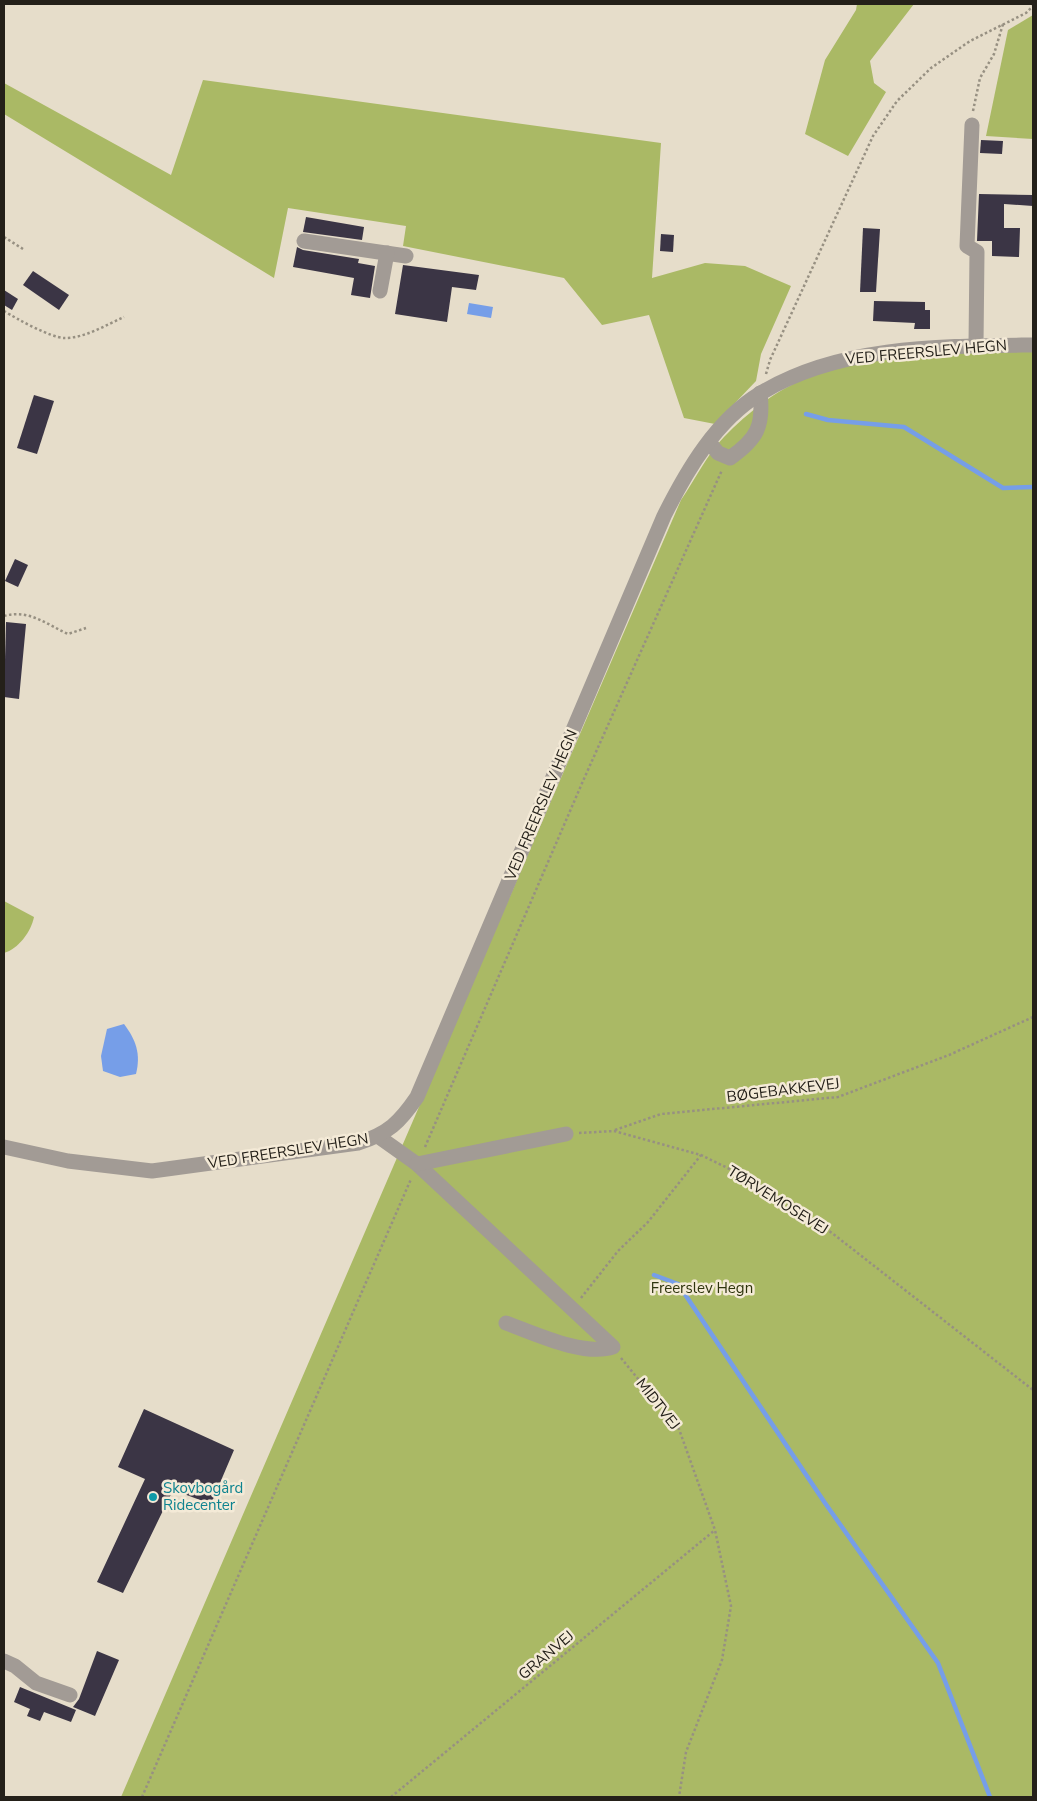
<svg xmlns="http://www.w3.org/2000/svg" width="1037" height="1801" viewBox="0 0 1037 1801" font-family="'Nunito Sans',sans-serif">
  <rect width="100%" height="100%" fill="#e6ddca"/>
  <g fill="#aab965">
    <path d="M857,4H914L870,61L874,83L886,92L848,156L805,134L825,60L856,10Z"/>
    <path d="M1033,15V139L986,136L1008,30Z"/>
    <path d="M203,80L661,143L652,278L705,263L745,266L791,286L761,354L756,381L715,424L684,418L649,315L602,325L564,278L403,246L406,226L288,208L274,278L4,114V83L171,175Z"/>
    <path d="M1033,351V1797H121L681,500C695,480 707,454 724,437C747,413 776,390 807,378C878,350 959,352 1033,351Z"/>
    <path d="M4,901L34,917C31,932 18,949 4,953Z"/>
  </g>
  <g fill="#769ee8">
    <path d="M469,303L493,307L491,318L467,314Z"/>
    <path d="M124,1024C136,1040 141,1054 136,1074L120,1077L103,1071L101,1056L107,1029Z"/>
  </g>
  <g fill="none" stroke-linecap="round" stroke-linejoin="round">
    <g stroke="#769ee8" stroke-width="4.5">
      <path d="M806,414L828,420L904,427L1003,488L1033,487"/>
      <path d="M654,1275L678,1284L825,1503L938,1663L990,1797"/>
    </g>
  </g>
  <g fill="#3b3545">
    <path d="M981,140L1003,141L1002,154L980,153Z"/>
    <path d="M979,194L1033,195V206L1004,204V228H1020L1019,257L992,256V241H977Z"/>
    <path d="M306,217L364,227L362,240L303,232Z"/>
    <path d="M863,228L880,229L876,292H860Z"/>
    <path d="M661,234L674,235L673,252L660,251Z"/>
    <path d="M297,247L303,250L359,259L358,263L375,266L370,298L351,295L354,278L293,267Z"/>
    <path d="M403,265L479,275L476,290L452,287L447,322L395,314Z"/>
    <path d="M33,271L69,295L59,310L23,285Z"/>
    <path d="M4,290L18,299L12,310L4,305Z"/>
    <path d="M874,301L925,302V310H930V329H914L915,323L873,321Z"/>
    <path d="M34,395L54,401L37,454L17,448Z"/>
    <path d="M15,559L28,565L18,587L5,581Z"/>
    <path d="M6,622L26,624L19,699L4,697Z"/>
    <path d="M144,1409L234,1450L211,1504L173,1490L123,1593L97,1582L145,1479L118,1467Z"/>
    <path d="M97,1651L119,1660L95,1716L73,1707L79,1699Z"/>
    <path d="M20,1687L76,1710L71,1722L44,1712L40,1721L27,1716L30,1709L14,1702Z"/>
  </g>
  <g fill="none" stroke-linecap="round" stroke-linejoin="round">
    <g stroke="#979082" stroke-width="2.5" stroke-dasharray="2.5 2.5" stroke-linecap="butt">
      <path d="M973,111L980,78L994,54L1003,24"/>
      <path d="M4,237L23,249"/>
      <path d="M4,311C17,319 51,338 65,338C85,338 106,325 124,317"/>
      <path d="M766,374L770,360L873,136L897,101L931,68L970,41L1026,13L1033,6"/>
      <path d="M4,616C29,609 46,624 68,634L86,628"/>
      <path d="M615,1130L661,1114L838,1097L949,1055L1033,1017"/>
      <path d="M579,1133L614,1131L701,1155L748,1178L832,1233L1033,1390"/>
      <path d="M425,1147L583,781L722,470"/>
      <path d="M581,1298L618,1251L648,1222L701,1155"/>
      <path d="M621,1358L679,1429L715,1530L731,1606L722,1660L686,1752L679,1797"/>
      <path d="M142,1797L411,1179"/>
      <path d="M391,1797L715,1530"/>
    </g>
    <g stroke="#a29b95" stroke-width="15">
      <path d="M972,125L967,246L977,252L976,345"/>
      <path d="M304,241L406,256"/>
      <path d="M380,291L387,253"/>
      <path d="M709,442L718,453L730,458C757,439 764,426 760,393"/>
      <path d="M379,1137L417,1164L613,1347C584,1357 534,1333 506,1323"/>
      <path d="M4,1147L68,1161L152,1171L358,1143C388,1134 400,1122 417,1097L664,516C687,470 716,420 761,393C840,345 943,346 1033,345"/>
      <path d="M417,1164L566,1134"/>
      <path d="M4,1661L15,1666L36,1683L70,1695"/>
    </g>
  </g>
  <circle fill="#0f9aa8" stroke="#f4ead7" stroke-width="2" cx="153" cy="1497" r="5"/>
  <g text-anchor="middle" stroke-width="5" stroke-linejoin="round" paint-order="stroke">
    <g font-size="15" fill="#242019" stroke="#f4ead7">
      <text transform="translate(926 352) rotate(-5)" y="5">VED FREERSLEV HEGN</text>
      <text transform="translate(541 805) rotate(-67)" y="5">VED FREERSLEV HEGN</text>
      <text transform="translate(783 1090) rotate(-7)" y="5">BØGEBAKKEVEJ</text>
      <text transform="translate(288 1151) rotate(-9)" y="5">VED FREERSLEV HEGN</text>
      <text transform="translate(778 1200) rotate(32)" y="5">TØRVEMOSEVEJ</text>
      <text transform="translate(658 1404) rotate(52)" y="5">MIDTVEJ</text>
      <text transform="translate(546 1655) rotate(-40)" y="5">GRANVEJ</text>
    </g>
    <g font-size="15" fill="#2e340d" stroke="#f4ead7">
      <text x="702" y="1293">Freerslev Hegn</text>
    </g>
    <g font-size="15" fill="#0d838f" stroke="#f4ead7" text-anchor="start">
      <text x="163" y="1493">Skovbogård<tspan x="163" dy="17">Ridecenter</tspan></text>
    </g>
  </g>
  <rect width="1037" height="1801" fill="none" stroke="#242019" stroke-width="10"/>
</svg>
